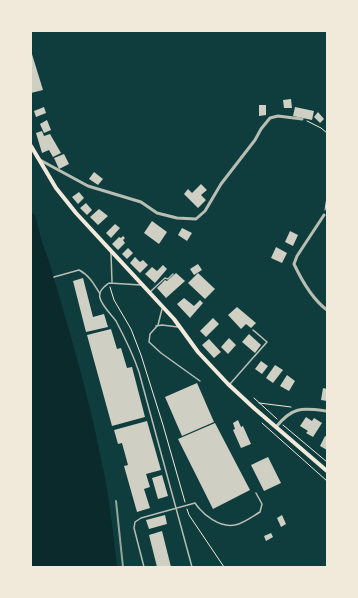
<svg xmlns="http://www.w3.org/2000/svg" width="358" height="598" viewBox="0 0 358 598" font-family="Inter,sans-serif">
  <rect width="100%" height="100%" fill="#0f3d3e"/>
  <path fill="#0a2a2b" d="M31,212L35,215L42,242L49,261C68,327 88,392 101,459C109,494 113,531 117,567H31Z"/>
  <g fill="#cfcfc3">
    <path d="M31,51L43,90L31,93Z"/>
    <path d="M291,99L292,108H284L283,100Z"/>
    <path d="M259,105H266V115L259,116Z"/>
    <path d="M44,107L46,113L36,117L34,111Z"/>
    <path d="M295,107L314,111L312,120L293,116Z"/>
    <path d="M318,112L324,119L320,123L314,117Z"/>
    <path d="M47,120L51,130L44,133L40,124Z"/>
    <path d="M42,131L44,136L50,134L61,153L53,157L49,150L42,153L36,133Z"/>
    <path d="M64,154L69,164L59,169L54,158Z"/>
    <path d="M94,172L103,179L98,185L89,179Z"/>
    <path d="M201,184L207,190L201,195L206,200L198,208L184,194L188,189L192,193Z"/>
    <path d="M79,192L84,198L78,204L72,197Z"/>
    <path d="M86,203L92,210L87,215L80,208Z"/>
    <path d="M99,209L108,216L98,225L90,217Z"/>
    <path d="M152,221L167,232L159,244L144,233Z"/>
    <path d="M115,224L120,228L111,238L106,233Z"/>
    <path d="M182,228L192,233L187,241L178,235Z"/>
    <path d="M290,231L298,235L293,246L285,242Z"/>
    <path d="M123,236L125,238L123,240L125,243L118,250L112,244L119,237L121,238Z"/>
    <path d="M276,247L287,253L282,263L271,258Z"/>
    <path d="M128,248L133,253L127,259L122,254Z"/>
    <path d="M135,257L140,262L143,260L148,265L140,273L130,263Z"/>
    <path d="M198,264L202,270L194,275L190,269Z"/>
    <path d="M163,265L167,269L155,283L145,274L152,267L157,271Z"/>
    <path d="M176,273L185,281L166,298L157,288L165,280L167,281Z"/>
    <path d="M198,273L215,289L205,299L188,283Z"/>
    <path d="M83,278L93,317L104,314L108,327L86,332L73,281Z"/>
    <path d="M184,298L194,306L200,300L203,303L190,318L177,304Z"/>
    <path d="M237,307L256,323L251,328L246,324L241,329L228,315Z"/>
    <path d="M213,318L219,324L206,337L200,331Z"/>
    <path d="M111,329L117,349L121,348L127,368L132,367L145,417L112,426L87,335Z"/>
    <path d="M249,334L261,345L255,353L242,342Z"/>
    <path d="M229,338L236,345L228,354L221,347Z"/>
    <path d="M209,339L221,352L214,358L202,345Z"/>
    <path d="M261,361L268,366L262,374L255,369Z"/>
    <path d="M275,365L283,370L273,383L266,378Z"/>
    <path d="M287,375L295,381L289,391L280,386Z"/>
    <path d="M197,383L214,422L182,436L165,397Z"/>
    <path d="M323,388L327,389V401L321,400Z"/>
    <path d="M306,417L312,421L314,418L322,423L313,437L306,433L308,431L300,426Z"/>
    <path d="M238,420L241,427L243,426L251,444L241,448L233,430L235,429L233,423Z"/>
    <path d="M147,421L161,470L146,474L150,487L144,489L150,508L137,512L124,466L128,465L122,443L118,444L114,430Z"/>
    <path d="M215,423L250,490L213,509L178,439Z"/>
    <path d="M325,436L327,437V450L320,446Z"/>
    <path d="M268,457L281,483L264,491L251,465Z"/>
    <path d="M162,475L168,496L158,499L152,478Z"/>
    <path d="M165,515L167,524L149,529L146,520Z"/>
    <path d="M282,515L286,524L281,527L277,518Z"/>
    <path d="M162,531L171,567H157L149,535Z"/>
    <path d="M271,533L273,537L266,541L264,536Z"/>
  </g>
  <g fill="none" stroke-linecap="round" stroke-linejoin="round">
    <g stroke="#f1e9da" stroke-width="1">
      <path d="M307,121L321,128L327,133"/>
      <path d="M325,210L327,197"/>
      <path d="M110,287L114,300L131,329L141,355L163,425L185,502"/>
      <path d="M254,398L277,419"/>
      <path d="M259,403L291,407"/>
      <path d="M262,423L327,481"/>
      <path d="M283,425L327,462"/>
      <path d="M187,509L189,515L224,567"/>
    </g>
    <g stroke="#b8beb3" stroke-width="1.5">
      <path d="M111,253L112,282"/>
      <path d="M54,277L79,270C89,275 94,284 100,294"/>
      <path d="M141,285L109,283C104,287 98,291 100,298C102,306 111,314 116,321C125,338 133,354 139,372L192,567"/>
      <path d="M150,292L165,278L168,279L173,274"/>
      <path d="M162,309L158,325L150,334L149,342L161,353L200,381"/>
      <path d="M156,326L162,325L178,327"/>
      <path d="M230,384L267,342L253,330"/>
      <path d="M144,567L134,528L135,522L141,518L195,503C203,515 220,528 235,525C244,523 253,516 260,512L262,504L256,493"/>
    </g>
    <g stroke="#b8beb3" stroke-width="3">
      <path d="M40,160L88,186L141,202L157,213L177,218L196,219L205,211L221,184L255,140L261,129L270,118L278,116L302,119"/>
      <path d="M324,215L297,256L294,264C302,281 312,299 327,310"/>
      <path d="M276,427C293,406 302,408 327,411"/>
    </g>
    <path stroke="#f1e9da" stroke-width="4" d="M31,146L56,188L76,213L174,319L198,352L228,384L255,409L327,471"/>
    <path stroke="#97a49c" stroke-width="2" d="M116,501L123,567"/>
  </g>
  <rect width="358" height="598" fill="none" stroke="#f1e9da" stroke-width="64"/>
</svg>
